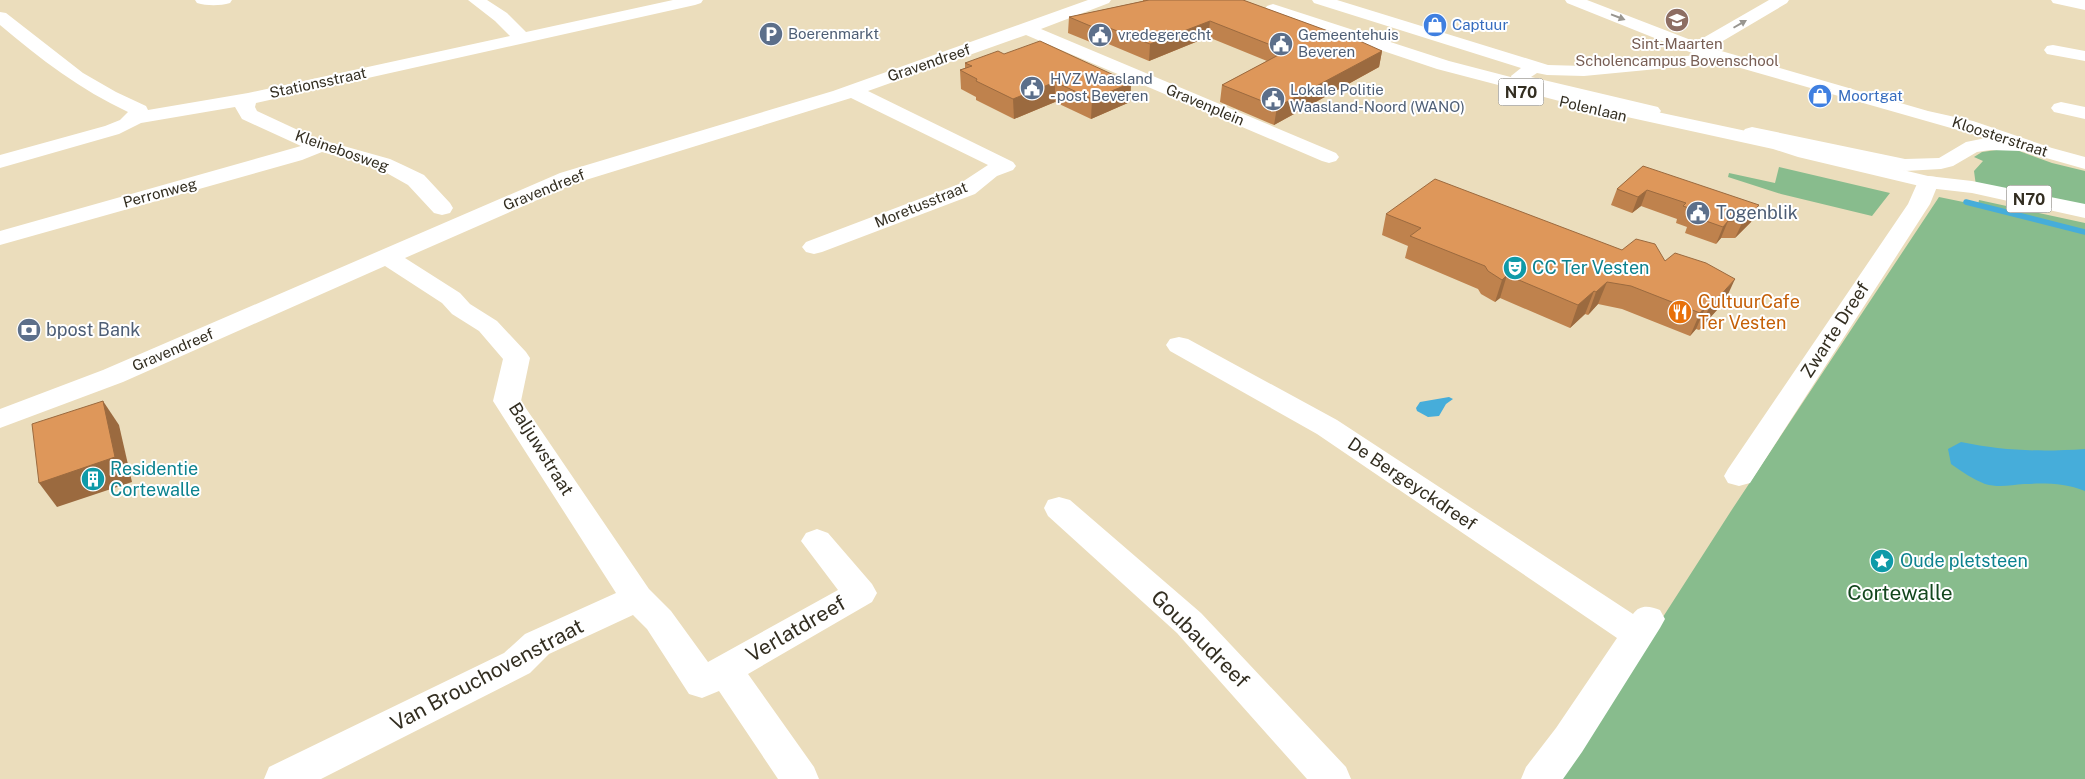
<svg xmlns="http://www.w3.org/2000/svg" width="2085" height="779" viewBox="0 0 2085 779" font-family="'Public Sans',sans-serif">
  <rect width="100%" height="100%" fill="#ebddbc"/>
  <g fill="#88bc8d">
    <path d="M2011,148L2052,163L2085,171V209L1976,186L1974,171L1983,161L1974,157L1982,152Z"/>
    <path d="M1779,167L1890,193L1872,216L1781,194L1728,177L1729,173L1775,183Z"/>
    <path d="M1939,197L1978,205L1979,200L2085,223V779H1559L1731,511Z"/>
  </g>
  <g fill="#46adda">
    <path d="M1449,397L1453,399L1446,404L1439,416L1428,417L1417,411L1416,408L1420,402Z"/>
    <path d="M1961,442C2003,451 2042,452 2085,449V491C2065,483 2045,483 2024,484C2011,485 1999,488 1985,484C1973,479 1962,472 1951,464L1948,449Z"/>
  </g>
  <g fill="none" stroke-linecap="round" stroke-linejoin="round">
    <path stroke="#46adda" stroke-width="5.5" d="M1966,202L2085,232"/>
    <g fill="#fff" fill-rule="evenodd">
      <path d="M195,0H232L230,3C220,6 207,6 197,3Z"/>
      <path d="M468,0H487L507,13L526,32L673,0H703L701,3L695,5L256,103L255,107L257,111L315,138L390,159L403,165L424,175L450,203L453,208L450,213L442,215L434,213L408,185L376,167L322,152L302,160L0,245V231L301,146L242,119L235,107L141,123L119,134L0,168V155L105,126L120,120L128,112C81,90 40,59 0,25V12L6,13L83,73L116,92L146,106L148,110L248,93L510,36L495,21Z"/>
      <path d="M1088,0H1111L1109,3L1041,29L1336,153L1339,157L1336,161L1329,163L1322,161L1026,35L868,91L1013,162L1016,166L1013,170L997,176L975,194L822,252L814,254L806,252L802,247L806,242L959,184L988,165L851,98L576,183L405,258L460,293L470,304L497,321L526,352L530,358L521,401L649,589L671,611L708,662L838,590L801,541L806,533L817,529L828,533L872,584L877,593L872,602L748,674L814,767L819,779H778L719,691L702,698L689,694L647,629L633,615L549,654L530,673L321,779H264L269,767L504,653L525,634L616,593L493,401L503,359L479,331L452,314L442,303L385,266L123,382L0,428V409L103,370L560,173L833,91Z"/>
      <path d="M1312,0H1337L1548,65L1584,66L1697,55L1567,3L1565,0H1587L1696,42L1769,0H1789L1787,3L1711,48L1928,111L1973,121L2052,148L2085,157V169L2021,151L1990,150L1977,152L1953,166L1941,169L1905,171L1752,139L1745,137L1742,133L1745,129L1752,127L1905,159L1939,158L1966,142L1986,138L1716,61L1699,65L1584,76L1547,75L1537,73L1531,77L1658,107L1661,111L1658,115L1651,117L1513,84L1511,76L1521,68L1314,3Z"/>
      <path d="M2051,0H2085V10L2053,3Z"/>
      <path d="M2053,45L2085,51V61L2047,54L2044,50L2047,46Z"/>
      <path d="M2061,102L2085,107V119L2054,112L2051,108L2054,104Z"/>
      <path d="M1928,176L1936,177L1939,182L1930,204L1750,483L1739,486L1728,483L1724,476L1728,469L1908,204L1920,177Z"/>
      <path d="M1179,337L1188,339L1337,420L1633,614C1640,604 1650,606 1660,610L1665,619L1660,628L1582,752L1563,779H1521L1526,767L1556,728L1617,638L1317,434L1170,351L1166,345L1170,339Z"/>
      <path d="M1059,497L1070,500L1201,613L1346,767L1351,779H1307L1177,633L1048,516L1044,508L1048,500Z"/>
    </g>
    <path fill="#fff" fill-rule="evenodd" d="M1273,4L1449,61L1587,97L1779,138L1811,148L1928,176L1972,181L2085,204V218L1972,193L1928,188L1798,157L1773,149L1586,108L1437,69L1267,12L1265,9L1267,6Z"/>
  </g>
  <g fill="#bf824d">
    <path d="M1143,0H1243L1382,51L1379,67L1274,125L1220,102L1222,85L1267,61L1208,37L1149,61L1106,43L1100,46L1068,33L1069,17L1143,1Z"/>
    <path d="M1004,54L1131,83L1130,102L1091,119L1055,102L1014,119L976,100V97L961,89L960,70L965,68V63Z"/>
    <path d="M1643,166L1751,222L1735,238H1721L1716,244L1685,233L1687,227L1676,223L1677,219L1641,206L1632,213L1611,205L1617,189Z"/>
    <path d="M1386,214L1622,250L1665,261L1725,301L1699,330L1696,329L1690,336L1622,309L1598,304L1588,315L1585,314L1570,328L1500,298L1495,302L1481,294L1478,289L1405,258L1408,246L1382,235Z"/>
  </g>
  <g fill="#9b6a3f">
    <path d="M1210,21L1208,37L1149,61L1150,44Z"/>
    <path d="M1107,27L1106,43L1100,46V30Z"/>
    <path d="M1382,51L1379,67L1274,125L1277,107Z"/>
    <path d="M1055,82V102L1014,119L1013,99Z"/>
    <path d="M1131,83L1130,102L1091,119L1092,99Z"/>
    <path d="M1647,190L1641,206L1632,213L1638,197Z"/>
    <path d="M1759,205L1751,222L1735,238L1743,221Z"/>
    <path d="M1728,221L1721,238L1716,244L1723,227Z"/>
    <path d="M1507,275L1500,298L1495,302L1502,280Z"/>
    <path d="M1735,279L1725,301L1699,330L1709,308Z"/>
    <path d="M1607,282L1598,304L1588,315L1596,292Z"/>
    <path d="M1594,291L1585,314L1570,328L1578,305Z"/>
    <path d="M1706,306L1696,329L1690,336L1700,313Z"/>
    <path d="M103,401L119,425L132,482L57,507L39,483Z"/>
  </g>
  <g fill="#de975a" stroke="#9b6a3f">
    <path d="M1149,0H1243L1350,39L1353,38L1382,51L1277,107L1222,85L1286,51L1210,21L1150,44L1107,27L1100,30L1069,17Z"/>
    <path d="M1040,41L1131,83L1092,99L1055,82L1013,99L976,81L977,79L960,70L972,66L965,63L998,51L1004,54Z"/>
    <path d="M1643,166L1759,205L1743,221H1728L1723,227L1692,216L1697,211L1683,206L1686,203L1647,190L1638,197L1617,189Z"/>
    <path d="M1435,179L1622,250L1636,239L1655,244L1665,261L1675,253L1706,263L1735,279L1709,308L1706,306L1700,313L1631,286L1607,282L1596,292L1594,291L1578,305L1507,275L1502,280L1488,271L1485,266L1410,236L1421,228L1386,214Z"/>
    <path d="M103,401L115,457L39,483L32,424Z"/>
  </g>
  <defs><path id="oneway-solid" d="M-6-.8H1V-3.2L6.5 0L1 3.2V.8H-6Z" transform="scale(1.25)"/></defs>
  <g fill="#999690">
    <use href="#oneway-solid" transform="translate(1618 17) rotate(21)"/>
    <use href="#oneway-solid" transform="translate(1740 24) rotate(-30)"/>
  </g>
  <defs>
    <g id="school-disc" transform="scale(1.25)"><circle r="9.5" fill="#8d6e63" stroke="#fff"/><path d="M0-5L7-2L0 1L-7-2ZM-4 1L0 2.5L4 1V4Q0 6-4 4Z" fill="#fff"/></g>
    <g id="shop-disc" transform="scale(1.25)"><circle r="9.5" fill="#3f7fe0" stroke="#fff"/><path d="M-5-2.5h2.3a2.7 3.5 0 0 1 5.4 0H5L5.5 6h-11ZM-1.5-2.5h3a1.5 2.3 0 0 0-3 0Z" fill="#fff"/></g>
    <g id="parking-disc" transform="scale(1.25)"><circle r="9.5" fill="#5c6f8a" stroke="#fff"/><path d="M-3.5-5.5H1a3.5 3.5 0 0 1 0 7H-1V5.5H-3.5ZM-1-3.4V-.6H.8a1.4 1.4 0 0 0 0-2.8Z" fill="#fff"/></g>
    <g id="civic-disc" transform="scale(1.25)"><circle r="9.5" fill="#5c6f8a" stroke="#fff"/><path d="M-.6-6.5H3V-4.5H.6V-3L4-1V1h2V6H-6V1h2V-1L-.6-3ZM-1.2 2.5V6h2.4V2.5Z" fill="#fff"/></g>
    <g id="theatre-disc" transform="scale(1.25)"><circle r="9.5" fill="#0f9aa8" stroke="#fff"/><path d="M-5-5.5Q0-4 5-5.5V0Q5 5 0 6Q-5 5-5 0ZM-3.3-2.5H-1v1.5H-3.3ZM1-2.5H3.3v1.5H1ZM-2.8 1Q0 5.5 2.8 1Z" fill="#fff"/></g>
    <g id="restaurant-disc" transform="scale(1.25)"><circle r="9.5" fill="#e8710a" stroke="#fff"/><path d="M-5-6h1v4h1v-4h1v4h1v-4h1v5L-1.5 .5V6h-2V.5L-5-1ZM5-6V6H3V1.5H1.5Q1.5-4 5-6Z" fill="#fff"/></g>
    <g id="bank-disc" transform="scale(1.25)"><circle r="9.5" fill="#5c6f8a" stroke="#fff"/><path d="M-6-4H6V4H-6ZM0-2.3a2.3 2.3 0 1 0 0 4.6a2.3 2.3 0 1 0 0-4.6Z" fill="#fff"/></g>
    <g id="building-disc" transform="scale(1.25)"><circle r="9.5" fill="#0f9aa8" stroke="#fff"/><path d="M-4-6H4V6H1V3H-1V6H-4ZM-2.5-4.3h1.7v1.8h-1.7ZM.8-4.3h1.7v1.8H.8ZM-2.5-1h1.7V.8h-1.7ZM.8-1h1.7V.8H.8Z" fill="#fff"/></g>
    <g id="sight-disc" transform="scale(1.25)"><circle r="9.5" fill="#0f9aa8" stroke="#fff"/><path d="M0-6L1.8-2.2L6-1.7L2.9 1.2L3.7 5.4L0 3.3L-3.7 5.4L-2.9 1.2L-6-1.7L-1.8-2.2Z" fill="#fff"/></g>
  </defs>
  <g fill-rule="evenodd">
    <use href="#school-disc" x="1677" y="20"/>
    <use href="#shop-disc" x="1435" y="25"/>
    <use href="#parking-disc" x="771" y="34"/>
    <use href="#civic-disc" x="1100" y="35"/>
    <use href="#civic-disc" x="1281" y="44"/>
    <use href="#civic-disc" x="1032" y="88"/>
    <use href="#shop-disc" x="1820" y="96"/>
    <use href="#civic-disc" x="1273" y="99"/>
    <use href="#civic-disc" x="1698" y="213"/>
    <use href="#theatre-disc" x="1515" y="268"/>
    <use href="#restaurant-disc" x="1680" y="312"/>
    <use href="#bank-disc" x="29" y="330"/>
    <use href="#building-disc" x="93" y="479"/>
    <use href="#sight-disc" x="1882" y="561"/>
  </g>
  <g text-anchor="middle" stroke-width="4" stroke-linejoin="round" paint-order="stroke">
    <g font-size="15" fill="#366cbe" stroke="#fff" text-anchor="start">
      <text x="1452" y="30">Captuur</text>
      <text x="1838" y="101">Moortgat</text>
    </g>
    <g font-size="15" fill="#4e5e75" stroke="#fff" text-anchor="start">
      <text x="788" y="39">Boerenmarkt</text>
      <text x="1118" y="40">vredegerecht</text>
      <text x="1298" y="40">Gemeentehuis<tspan x="1298" dy="17">Beveren</tspan></text>
      <text x="1050" y="84">HVZ Waasland<tspan x="1050" dy="17">- post Beveren</tspan></text>
      <text x="1290" y="95">Lokale Politie<tspan x="1290" dy="17">Waasland-Noord (WANO)</tspan></text>
    </g>
    <g font-size="15" fill="#785e54" stroke="#fff">
      <text x="1677" y="49">Sint-Maarten<tspan x="1677" dy="17">Scholencampus Bovenschool</tspan></text>
    </g>
    <g font-size="15" fill="#332e21" stroke="#fff">
      <text transform="translate(929 63) rotate(-19)" y="5">Gravendreef</text>
      <text transform="translate(318 83) rotate(-12)" y="5">Stationsstraat</text>
      <text transform="translate(1205 105) rotate(23)" y="5">Gravenplein</text>
      <text transform="translate(1593 109) rotate(13)" y="5">Polenlaan</text>
      <text transform="translate(2000 137) rotate(18)" y="5">Kloosterstraat</text>
      <text transform="translate(342 151) rotate(19)" y="5">Kleinebosweg</text>
      <text transform="translate(544 190) rotate(-22)" y="5">Gravendreef</text>
      <text transform="translate(160 193) rotate(-15)" y="5">Perronweg</text>
      <text transform="translate(921 205) rotate(-22)" y="5">Moretusstraat</text>
      <text transform="translate(173 350) rotate(-23)" y="5">Gravendreef</text>
    </g>
    <g fill="#fff" stroke="#706d64" stroke-width="1">
      <rect x="1498.5" y="78.5" width="45" height="27" rx="4"/>
      <rect x="2006.5" y="185.5" width="45" height="27" rx="4"/>
    </g>
    <g font-size="16" font-weight="bold" fill="#332e21">
      <text x="1521" y="98">N70</text>
      <text x="2029" y="205">N70</text>
    </g>
    <g font-size="18" fill="#4e5e75" stroke="#fff" text-anchor="start">
      <text x="1716" y="219">Togenblik</text>
      <text x="46" y="336">bpost Bank</text>
    </g>
    <g font-size="18" fill="#0d838f" stroke="#fff" text-anchor="start">
      <text x="1532" y="274">CC Ter Vesten</text>
      <text x="110" y="475">Residentie<tspan x="110" dy="21">Cortewalle</tspan></text>
      <text x="1900" y="567">Oude pletsteen</text>
    </g>
    <g font-size="18" fill="#c56008" stroke="#fff" text-anchor="start">
      <text x="1698" y="308">CultuurCafe<tspan x="1698" dy="21">Ter Vesten</tspan></text>
    </g>
    <g font-size="18" fill="#332e21" stroke="#fff">
      <text transform="translate(1835 330) rotate(-57)" y="6">Zwarte Dreef</text>
      <text transform="translate(541 449) rotate(58)" y="6">Baljuwstraat</text>
      <text transform="translate(1412 484) rotate(34)" y="6">De Bergeyckdreef</text>
    </g>
    <g font-size="21" fill="#14471e" stroke="#fff">
      <text x="1900" y="600">Cortewalle</text>
    </g>
    <g font-size="21" fill="#332e21" stroke="#fff">
      <text transform="translate(796 629) rotate(-30)" y="7">Verlatdreef</text>
      <text transform="translate(1200 639) rotate(45)" y="7">Goubaudreef</text>
      <text transform="translate(487 675) rotate(-28)" y="7">Van Brouchovenstraat</text>
    </g>
  </g>
</svg>
